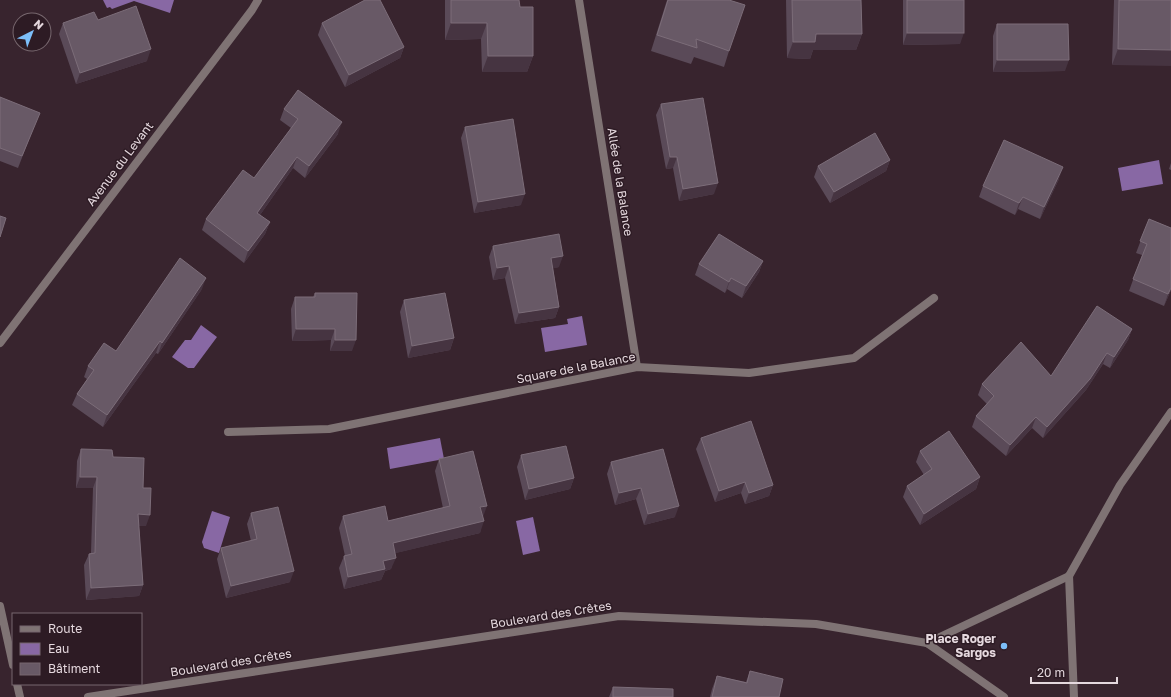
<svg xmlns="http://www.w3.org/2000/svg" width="1171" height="697" viewBox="0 0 1171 697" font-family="'Golos Text',sans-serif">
  <rect width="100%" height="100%" fill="#38242e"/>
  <g fill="#8868a4">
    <path d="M103,0H174L170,13L134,1L112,9L110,7L107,8Z"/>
    <path d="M1159,160L1163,184L1122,191L1118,168Z"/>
    <path d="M582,316L587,345L545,352L541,328L568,324L567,319Z"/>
    <path d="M201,325L217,337L194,368H188L172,357L185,340H191Z"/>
    <path d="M440,438L444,459L390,469L387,448Z"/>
    <path d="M212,511L230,517L219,553L204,548L202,542Z"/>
    <path d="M533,517L540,551L523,555L516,521Z"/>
  </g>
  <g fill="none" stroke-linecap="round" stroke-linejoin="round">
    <g stroke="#7f7374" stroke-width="8">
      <path d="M579,0L637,367"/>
      <path d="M0,343L252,10L258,0"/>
      <path d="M228,432L329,429L637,367L749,373L854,358L934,298"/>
      <path d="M1069,576L1074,697"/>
      <path d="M0,606L13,665"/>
      <path d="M927,643L1069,576L1120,485L1171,412"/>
      <path d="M17,684L20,697"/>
      <path d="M88,697L619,616L816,624L927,643L1004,697"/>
    </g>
  </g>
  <g fill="#5a4a58">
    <path d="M445,0H519L520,7L533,56L527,72H482L481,39L445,40Z"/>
    <path d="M667,0H729V51L724,67L694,57L691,64L651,51Z"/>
    <path d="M786,0H861L862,34L856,50H813L810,59L787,58Z"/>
    <path d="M903,0H964L960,44L903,45Z"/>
    <path d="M1114,0H1171L1112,65Z"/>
    <path d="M98,20L147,61L76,84L59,34L63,23Z"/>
    <path d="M322,23L404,47L400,58L345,87L318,35Z"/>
    <path d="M997,24L1065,71L993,72V36Z"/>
    <path d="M0,97L35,124L18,168L0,161Z"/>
    <path d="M661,104L714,194L679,201L673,168L666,169L656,115Z"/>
    <path d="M284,109L338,134L305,178L293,168L260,215L270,222L265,234L244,263L202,230L206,219L254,178L291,128L280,120Z"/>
    <path d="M465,127L521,205L474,213L461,138Z"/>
    <path d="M890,160L886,171L830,203L814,177L818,166Z"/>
    <path d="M1171,163V170L1169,169Z"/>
    <path d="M1059,179L1040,219L1018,209L1015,215L979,197L983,186Z"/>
    <path d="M1149,219L1171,228V290L1164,306L1129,291L1142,255L1136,253Z"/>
    <path d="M493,246L559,267L553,268L559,307L555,318L515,324L505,278L493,280L489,257Z"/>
    <path d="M763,261L759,272L742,298L727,289L725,293L695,275L699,264Z"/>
    <path d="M202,289L158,354L156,353L103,427L72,405L77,394L87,379L84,377L88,366L116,351Z"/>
    <path d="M315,293L352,351H330L331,340L292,341L291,309L295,297H313Z"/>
    <path d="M404,300L454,338L450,350L408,358L400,312Z"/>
    <path d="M1132,329L1128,340L1110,368L1103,364L1086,390L1043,438L1032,428L1006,456L972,427L976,416L987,404L978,395L982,384L1051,376Z"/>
    <path d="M701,438L773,485L769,496L745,504L741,493L715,502L696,449Z"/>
    <path d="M81,449L113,457L143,488L146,526H139L143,585L139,596L86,600L84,565L89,554L91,553L93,488H76L77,461Z"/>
    <path d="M920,451L980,477L976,489L920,525L903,497L907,486L924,475L916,462Z"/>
    <path d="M521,455L574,478L570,489L525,500L517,467Z"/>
    <path d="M439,459L483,517L480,533L395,553L391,569L385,571L381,580L344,589L339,568L344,556H345L339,528L343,516L388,521L443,508L435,471Z"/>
    <path d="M611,462L675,517L644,525L636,499L615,505L607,474Z"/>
    <path d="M251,513L290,582L226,598L217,559L221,548L251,541L247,524Z"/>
    <path d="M750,671L779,697H710L712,689L717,676L746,682Z"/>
    <path d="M613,687L673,697H609Z"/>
  </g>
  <g fill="#463441">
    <path d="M451,23H487L481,39L445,40Z"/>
    <path d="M907,33H964L960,44L903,45Z"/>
    <path d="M816,34H862L856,50H813L810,59L787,58L793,42Z"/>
    <path d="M404,47L400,58L345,87L349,75Z"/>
    <path d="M151,49L147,61L76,84L80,73Z"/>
    <path d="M1118,49L1171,50V66L1112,65Z"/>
    <path d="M488,56H533L527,72H482Z"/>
    <path d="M997,60H1069L1065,71L993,72Z"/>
    <path d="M342,122L338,134L305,178L309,166Z"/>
    <path d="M297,157L293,168L253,225L257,213Z"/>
    <path d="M670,157H677L673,168L666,169Z"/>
    <path d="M890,160L886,171L830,203L834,192Z"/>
    <path d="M1063,167L1059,179L1040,219L1044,207Z"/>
    <path d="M718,183L714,194L679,201L683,189Z"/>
    <path d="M525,194L521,205L474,213L478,202Z"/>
    <path d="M1023,197L1018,209L1015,215L1019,203Z"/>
    <path d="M270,222L265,234L244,263L248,251Z"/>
    <path d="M563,256L559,267L547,270L551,258Z"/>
    <path d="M763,261L759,272L742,298L746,286Z"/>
    <path d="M509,266L505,278L493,280L497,268Z"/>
    <path d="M206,278L202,289L158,354L162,343Z"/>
    <path d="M731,278L727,289L725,293L729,282Z"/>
    <path d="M1171,288V290L1164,306L1168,294Z"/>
    <path d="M559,307L555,318L515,324L519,313Z"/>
    <path d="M296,329H335L331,340L292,341Z"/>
    <path d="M1132,329L1128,340L1110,368L1114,357Z"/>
    <path d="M454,338L450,350L408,358L412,346Z"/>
    <path d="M335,340H356L352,351H330Z"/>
    <path d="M160,341L156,353L103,427L107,415Z"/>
    <path d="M1107,353L1103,364L1086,390L1043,438L1047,427Z"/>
    <path d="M1036,417L1032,428L1006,456L1010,445Z"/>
    <path d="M80,477H97L93,488H76Z"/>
    <path d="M980,477L976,489L920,525L924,514Z"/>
    <path d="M574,478L570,489L525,500L529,489Z"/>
    <path d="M745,482L741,493L715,502L719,491Z"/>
    <path d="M773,485L769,496L745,504L749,493Z"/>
    <path d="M641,488L636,499L615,505L619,493Z"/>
    <path d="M487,506L483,517L480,507Z"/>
    <path d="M679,506L675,517L644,525L648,514Z"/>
    <path d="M138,514L150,515L146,526H134Z"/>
    <path d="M484,521L480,533L388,555L393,543Z"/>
    <path d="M396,558L391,569L385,571L381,580L344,589L348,577L383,561Z"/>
    <path d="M294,571L290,582L226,598L231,586Z"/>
    <path d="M143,585L139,596L86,600L91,588Z"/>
  </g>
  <g fill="#685966" stroke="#7c6d79">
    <path d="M365,0H380L404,47L349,75L322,23Z"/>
    <path d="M451,0H519L520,7H533V56H488L487,23H451Z"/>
    <path d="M668,0H729L745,5L729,51L696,39L697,48L657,35Z"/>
    <path d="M792,0H861L862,34H816L815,42H793Z"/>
    <rect x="907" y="0" width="57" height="33"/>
    <path d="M1119,0H1171V50L1118,49Z"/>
    <path d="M136,6L151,49L80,73L63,23L94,12L98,20Z"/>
    <path d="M997,24H1068L1069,60H997Z"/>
    <path d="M298,90L342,122L309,166L297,157L257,213L270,222L248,251L206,219L243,170L254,178L298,119L284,109Z"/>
    <path d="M0,97L40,113L22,156L0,148Z"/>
    <path d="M703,98L718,183L683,189L677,157H670L661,104Z"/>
    <path d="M513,119L525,194L478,202L465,127Z"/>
    <path d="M875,133L890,160L834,192L818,166Z"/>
    <path d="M1004,140L1063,167L1044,207L1023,197L1019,203L983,186Z"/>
    <path d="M0,216L6,218L0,237Z"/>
    <path d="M1149,219L1171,228V288L1168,294L1133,279L1147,244L1140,241Z"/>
    <path d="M559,234L563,256L551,258L559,307L519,313L509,266L497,268L493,246Z"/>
    <path d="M719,234L763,261L746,286L731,278L729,282L699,264Z"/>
    <path d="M180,258L206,278L162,343L160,341L107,415L77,394L94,370L88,366L104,343L116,351Z"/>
    <path d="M315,293H357L356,340H335V329H296L295,297H315Z"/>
    <path d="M445,293L454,338L412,346L404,300Z"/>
    <path d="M1097,306L1132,329L1114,357L1107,353L1090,379L1047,427L1036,417L1010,445L976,416L994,396L982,384L1021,342L1051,376Z"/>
    <path d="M751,421L773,485L749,493L745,482L719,491L701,438Z"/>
    <path d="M949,431L980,477L924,514L907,486L932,469L920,451Z"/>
    <path d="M566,446L574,478L529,489L521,455Z"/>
    <path d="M81,449L112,450L113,457L144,458L143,488H151L150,515L138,514L143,585L91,588L89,554L95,553L97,477H80Z"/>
    <path d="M663,449L679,506L648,514L641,488L619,493L611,462Z"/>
    <path d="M473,451L487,506L480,507L484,521L393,543L396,558L383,561L385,569L348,577L344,556L352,554L343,516L385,506L388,521L450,506L439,459Z"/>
    <path d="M278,507L294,571L231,586L221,548L257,539L251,513Z"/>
    <path d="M750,671L783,679L779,697H712L717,676L747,683Z"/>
    <path d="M613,687L673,689V697H613Z"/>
  </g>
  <circle fill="#7cbef9" stroke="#2d1b24" stroke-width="1.5" cx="1004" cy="646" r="4"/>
  <g text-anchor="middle" stroke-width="3" stroke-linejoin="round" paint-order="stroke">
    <g font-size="12" fill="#e5d8de" stroke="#2d1b24">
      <text transform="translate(120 164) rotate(-53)" y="4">Avenue du Levant</text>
      <text transform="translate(620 182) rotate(81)" y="4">Allée de la Balance</text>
      <text transform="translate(576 368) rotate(-11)" y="4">Square de la Balance</text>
      <text transform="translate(551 615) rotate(-9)" y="4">Boulevard des Crêtes</text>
      <text transform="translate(231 663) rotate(-9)" y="4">Boulevard des Crêtes</text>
    </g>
    <g font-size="12" font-weight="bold" fill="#e5d8de" stroke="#2d1b24" text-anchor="end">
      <text x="996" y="643">Place Roger<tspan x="996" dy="14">Sargos</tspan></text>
    </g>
  </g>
  <rect x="12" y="613" width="130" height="72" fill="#2d1b24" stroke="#77676e"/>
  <rect x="20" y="626" width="20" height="6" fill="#7f7374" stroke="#77676e"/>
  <text x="48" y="633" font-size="12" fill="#e5d8de">Route</text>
  <rect x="20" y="643" width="20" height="12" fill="#8868a4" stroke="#77676e"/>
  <text x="48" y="653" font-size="12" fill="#e5d8de">Eau</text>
  <rect x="20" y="663" width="20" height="12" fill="#685966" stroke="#77676e"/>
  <text x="48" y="673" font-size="12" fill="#e5d8de">Bâtiment</text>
  <g transform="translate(32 32) rotate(42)"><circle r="19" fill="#2d1b24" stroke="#77676e"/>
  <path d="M0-3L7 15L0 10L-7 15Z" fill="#7cbef9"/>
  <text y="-6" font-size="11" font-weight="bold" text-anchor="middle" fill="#e5d8de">N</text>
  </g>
  <path d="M1031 677v6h86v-6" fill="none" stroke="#e5d8de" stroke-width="2"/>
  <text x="1037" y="677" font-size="12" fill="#e5d8de" stroke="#2d1b24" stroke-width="3" paint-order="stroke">20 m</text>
</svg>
